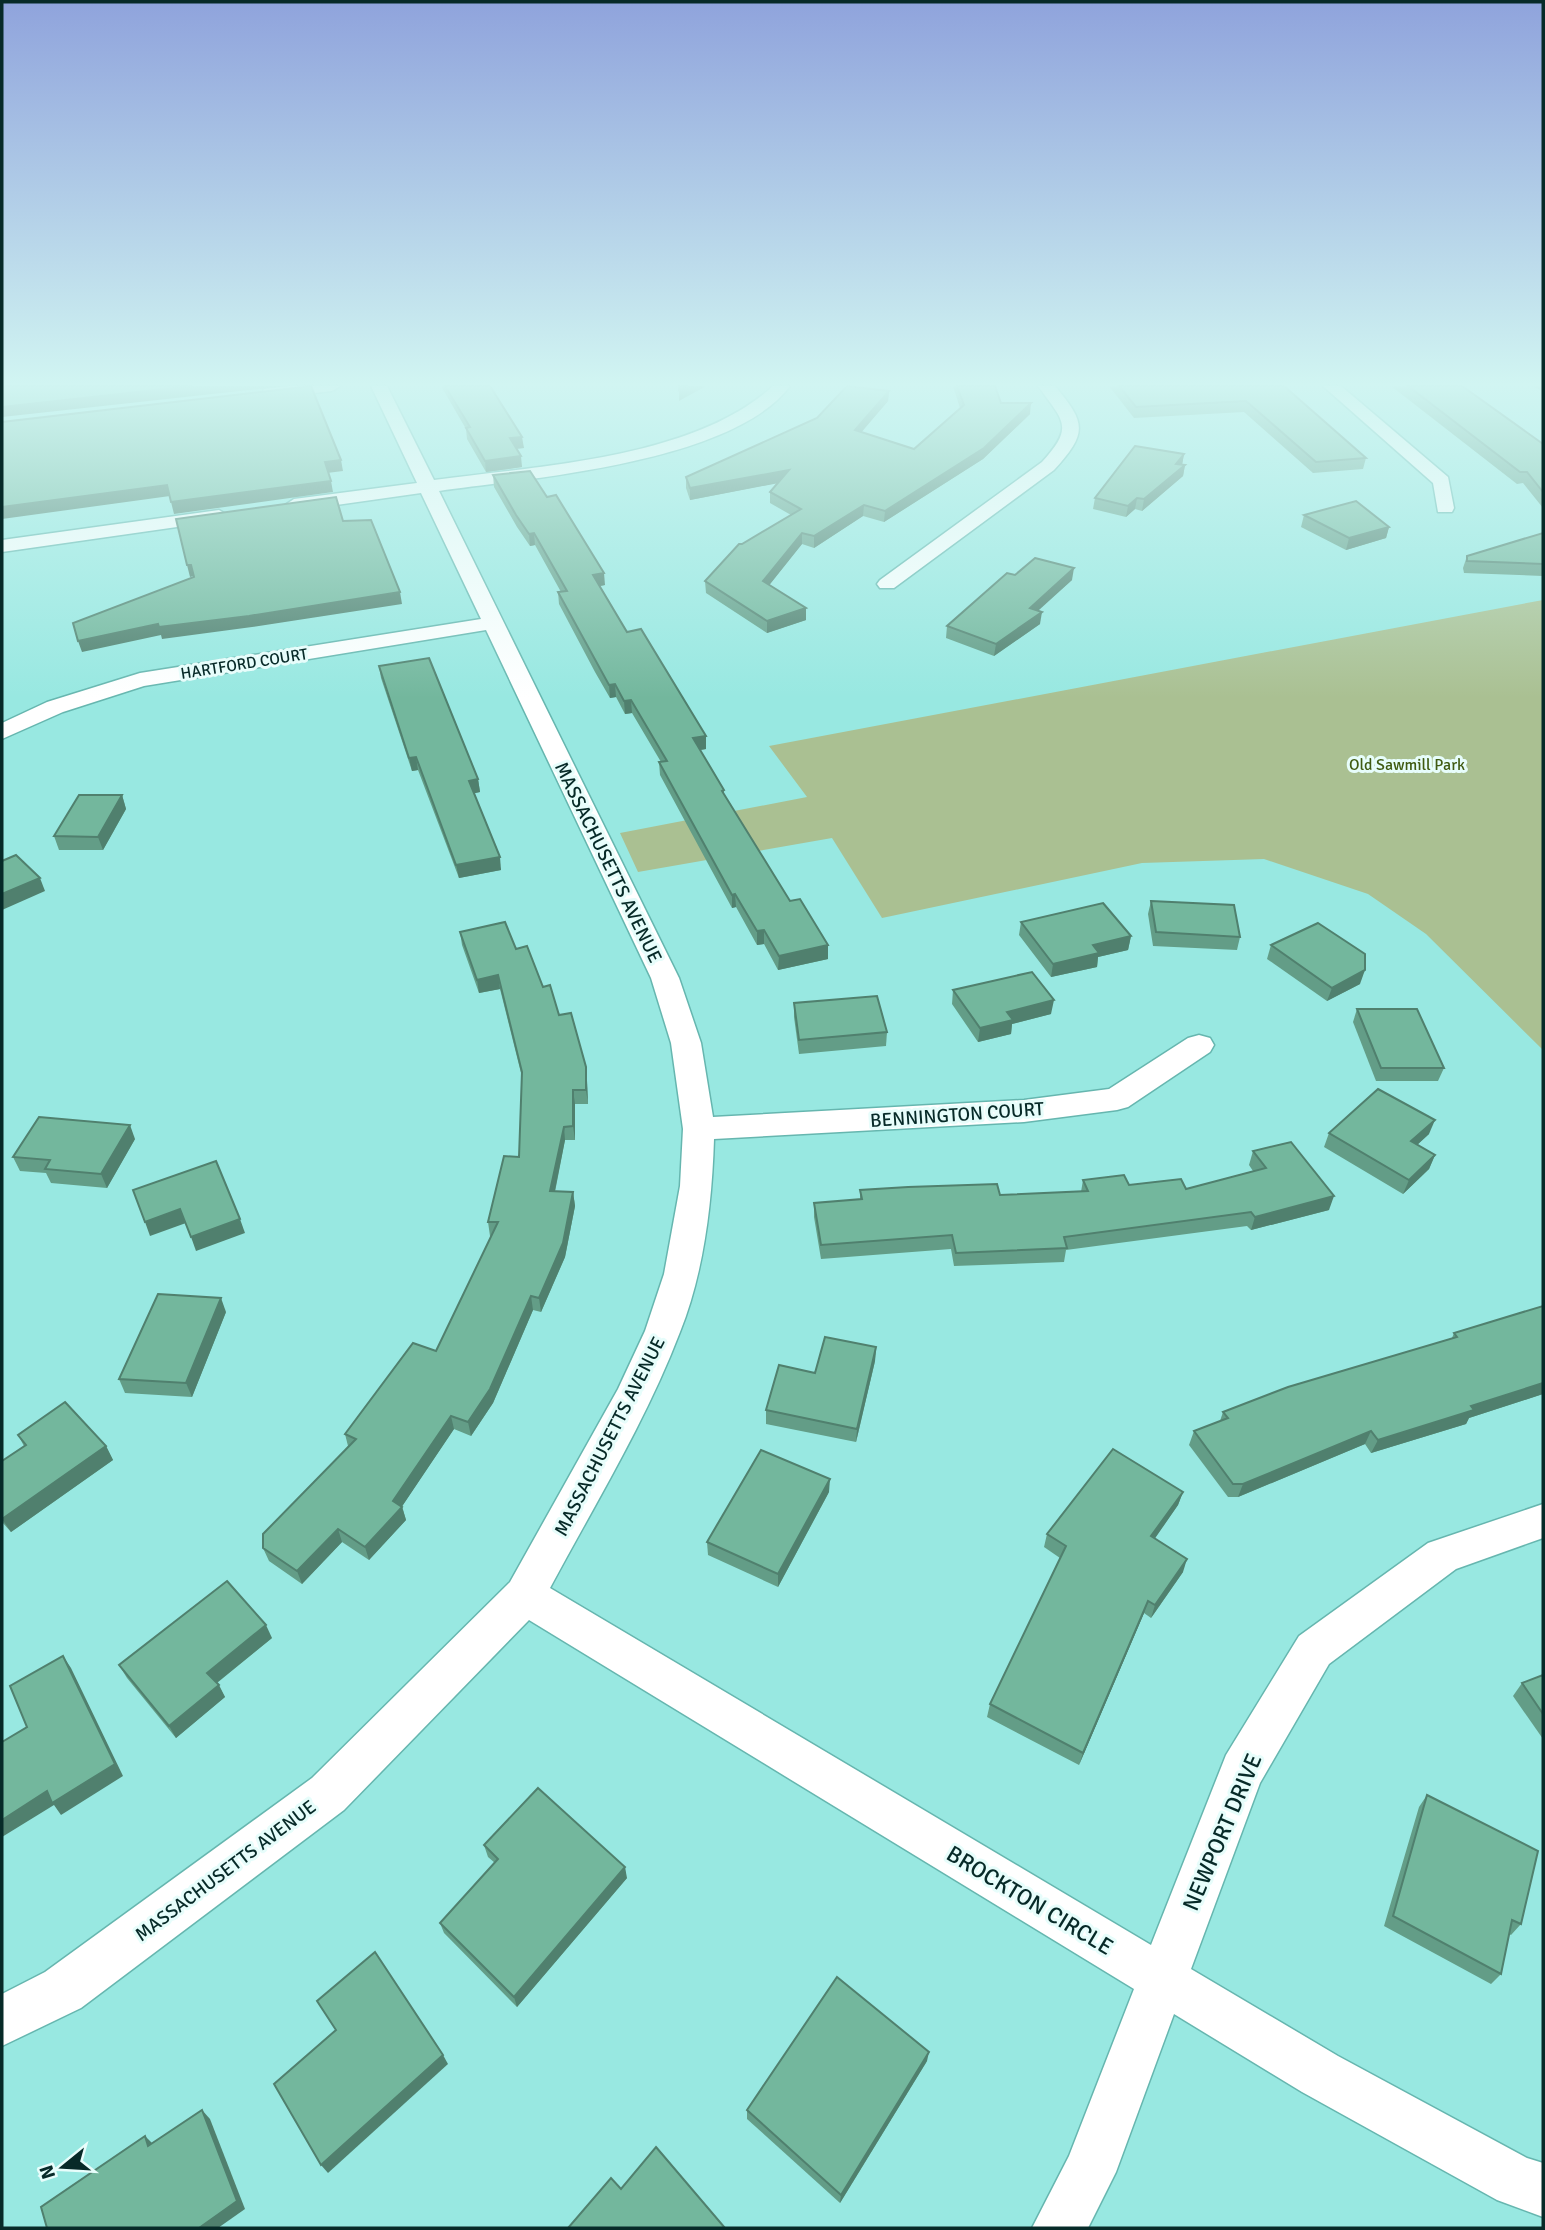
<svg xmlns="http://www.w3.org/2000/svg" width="1545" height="2230" viewBox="0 0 1545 2230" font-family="Signika,sans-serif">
  <rect width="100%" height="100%" fill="#98e8e1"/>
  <path fill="#aac092" d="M1543,600V1050L1426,934L1368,894L1264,859L1142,863L882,918L832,838L638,872L620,833L807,797L769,746Z"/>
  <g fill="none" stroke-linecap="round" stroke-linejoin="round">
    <g stroke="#66b6af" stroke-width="3">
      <g id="street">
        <path d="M290,386H340L332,391L270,398L262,393L264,389Z"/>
        <path d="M371,386H387L434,480C537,466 694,459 773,386H790C732,463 531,478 439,491L679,978L701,1043L713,1117L1024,1100L1109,1089L1188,1038L1199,1035L1210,1038L1214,1045L1210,1052L1128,1107L1117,1110L1024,1122L714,1139C712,1204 704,1272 680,1332C646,1421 595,1504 550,1588L1151,1945L1226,1755L1299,1636L1428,1543L1543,1504V1538L1456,1569L1329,1664L1260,1783L1191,1969L1338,2056L1527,2158L1543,2163V2217L1497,2200L1302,2092L1174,2014L1116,2172L1088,2228H1032L1069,2156L1134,1989L529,1620L344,1810L81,2008L2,2046V1994L45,1972L312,1778L510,1582L618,1389L645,1331L664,1274L680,1186L683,1129L671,1043L651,978L486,630L144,686L63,712L2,739V723L47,702L140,673L481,619L421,493L294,511L285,505L294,499L417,483Z"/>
        <path d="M1038,386H1055C1086,423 1088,433 1054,470L894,588H880L877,584L880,580L1042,462C1075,426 1063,421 1038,386Z"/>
        <path d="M1323,386H1341L1448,477L1454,508L1452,512H1438L1433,483Z"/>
        <path d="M219,510L229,516L226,520L2,552V540Z"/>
      </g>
    </g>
    <use href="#street" fill="#fff" fill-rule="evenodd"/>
  </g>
  <g fill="#639d87">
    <path d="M441,386H490L524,448L516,449L522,467L486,472L467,439L466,429Z"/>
    <path d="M953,386H995L1001,403L1030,414L983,459L884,522L863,516L814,548L802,544L769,585L806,620L767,633L706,593L705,581L742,544L791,515L770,503V492L777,483L690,500L686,488V477L889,391L888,401L861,432L914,449L960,408Z"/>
    <path d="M1109,386H1284L1366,458L1363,469L1313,473L1244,412L1134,418Z"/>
    <path d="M1391,386H1462L1543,444V508L1523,483L1517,484Z"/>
    <path d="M1532,386H1543V391Z"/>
    <path d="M1184,454L1182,465H1185L1183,476L1142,511L1135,509L1126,517L1093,509L1095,498Z"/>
    <path d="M493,475L547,497L605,585L600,586L627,632L706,736V749L700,750L724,790V794L790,901L828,945V959L778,970L764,944L757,945L736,907L732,908L660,775L659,762H661L632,713L625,714L616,697L610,698L595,672L559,604L558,592H561L535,545L530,546L517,527L494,487Z"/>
    <path d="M1304,515L1389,527L1386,538L1346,550L1301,527Z"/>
    <path d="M1543,533V576L1464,573L1463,568L1467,556Z"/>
    <path d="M1015,575L1072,580L1038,610L1040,624L994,656L946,638L947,626Z"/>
    <path d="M379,666L478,779L480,792L474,793L501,870L459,878L418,770L412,771L381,678Z"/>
    <path d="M122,795L126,809L103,850H59L54,836Z"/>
    <path d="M1151,901L1240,937L1237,950L1153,946L1148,914Z"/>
    <path d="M1021,922L1131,936L1128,950L1098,957L1097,967L1051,977L1019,935Z"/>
    <path d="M460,932L516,949L543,987L559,1015L587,1081L588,1104H575V1140H565L555,1192H573L575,1206L565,1257L541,1312L533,1310L493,1403L471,1436L454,1429L402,1506L406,1520L369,1560L342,1542L302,1584L269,1561L263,1548L348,1446L345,1434L436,1351L492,1236H490L488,1222L519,1157L522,1077L500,989L479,993L462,945Z"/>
    <path d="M1271,945L1360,984L1327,1001L1267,959Z"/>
    <path d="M953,990L1051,1014L1012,1024L1011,1034L978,1042L952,1004Z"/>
    <path d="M794,1003L887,1032L886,1046L799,1054L794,1017Z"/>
    <path d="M1357,1009L1444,1068L1438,1081H1376L1353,1022Z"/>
    <path d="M1329,1133L1429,1134L1417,1145L1435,1155L1429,1169L1403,1194L1324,1147Z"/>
    <path d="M135,1139L107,1188L51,1183L46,1173L20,1171L13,1157Z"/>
    <path d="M1253,1151L1329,1210L1251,1230L1247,1226L1066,1250L1064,1262L954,1266L951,1249L821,1259L814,1217V1203L860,1199V1190L1000,1195L1081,1192L1083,1180L1129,1185L1186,1189L1253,1171L1249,1165Z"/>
    <path d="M1543,1306V1394L1469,1418L1466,1424L1371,1453L1365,1444L1238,1497H1228L1189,1445L1194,1431L1220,1421L1223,1412L1452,1338L1454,1333Z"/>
    <path d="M226,1312L192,1397L125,1393L119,1379Z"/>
    <path d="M876,1347L875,1361L856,1442L766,1424V1410L815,1373Z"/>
    <path d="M18,1435L106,1446L113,1460L11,1532L2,1522V1461L24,1446Z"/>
    <path d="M829,1492L778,1587L708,1555L707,1542Z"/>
    <path d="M1183,1492L1178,1505L1154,1539L1183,1572L1151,1618L1144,1613L1079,1765L987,1717L990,1704L1060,1558L1044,1547L1047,1534Z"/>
    <path d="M272,1638L217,1683L225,1697L176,1738L127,1678L119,1665Z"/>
    <path d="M1543,1675V1739L1513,1696L1522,1683Z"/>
    <path d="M1427,1795L1521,1924L1511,1935L1509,1934L1501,1974L1491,1984L1384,1926L1419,1807Z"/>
    <path d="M484,1845L627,1878L517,2007L444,1933L440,1923L495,1863L488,1857Z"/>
    <path d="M927,2061L840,2203L747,2119V2110Z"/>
  </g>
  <g fill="#50806e">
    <path d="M192,386H287L2,417V407Z"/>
    <path d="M686,386H706L679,401V390Z"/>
    <path d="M889,391L888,401L854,441L855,430Z"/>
    <path d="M1031,403L1030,414L983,459L884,522L885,511Z"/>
    <path d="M522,437L524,448L511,449L510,438Z"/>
    <path d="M1184,454L1182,465H1185L1183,476L1142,511L1144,499L1176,464Z"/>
    <path d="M521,456L522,467L486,472L485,461Z"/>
    <path d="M341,460L343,471L327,473L325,462Z"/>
    <path d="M789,470V481L690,500V488Z"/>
    <path d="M331,481L333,492L174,514L171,502Z"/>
    <path d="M167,485L170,496L2,519V507Z"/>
    <path d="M1137,498L1135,509L1126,517L1128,506Z"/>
    <path d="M864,505L863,516L814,548V536Z"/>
    <path d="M1389,527L1386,538L1346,550L1349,538Z"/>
    <path d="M534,533L535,545L530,546L529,534Z"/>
    <path d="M802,533V544L763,593V581Z"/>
    <path d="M187,565H191L194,576L190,577Z"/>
    <path d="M1074,568L1072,580L1028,620L1030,608Z"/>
    <path d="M604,573L605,585L594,587L593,575Z"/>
    <path d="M400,592L402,604L252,627L162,639L161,635L82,652L78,641L158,624Z"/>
    <path d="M806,608V620L767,633V621Z"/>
    <path d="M1042,612L1040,624L994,656L996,644Z"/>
    <path d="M615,684L616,697L610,698L609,685Z"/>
    <path d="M631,700L632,713L625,714L624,701Z"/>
    <path d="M706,736V749L694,751L693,738Z"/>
    <path d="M416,757L418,770L412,771L409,758Z"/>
    <path d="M478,779L480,792L471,794L469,781Z"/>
    <path d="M122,795L126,809L103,850L98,837Z"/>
    <path d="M500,857L501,870L459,878L456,865Z"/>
    <path d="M40,878L45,891L2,910V894Z"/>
    <path d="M735,894L736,907L732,908V895Z"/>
    <path d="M764,930V944L757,945V931Z"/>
    <path d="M1131,936L1128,950L1098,957L1097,967L1051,977L1053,964L1093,945Z"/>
    <path d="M828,945V959L778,970L779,956Z"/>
    <path d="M1365,970L1360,984L1327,1001L1332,988Z"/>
    <path d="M498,975L500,989L479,993L477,980Z"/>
    <path d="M1054,1000L1051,1014L1012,1024L1011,1034L978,1042L980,1028L1007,1012Z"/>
    <path d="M586,1067L587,1081L588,1104L586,1090Z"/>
    <path d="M573,1090L575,1104V1140L573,1126Z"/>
    <path d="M1435,1120L1429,1134L1406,1155L1411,1141Z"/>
    <path d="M130,1125L135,1139L107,1188L101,1174Z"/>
    <path d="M564,1127L565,1140L552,1205L550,1191Z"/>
    <path d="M1435,1155L1429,1169L1403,1194L1409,1180Z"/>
    <path d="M573,1192L575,1206L565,1257L541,1312L539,1298Z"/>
    <path d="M1334,1196L1329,1210L1251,1230L1255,1217Z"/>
    <path d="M180,1209L186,1223L150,1236L145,1222Z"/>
    <path d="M240,1219L245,1233L196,1251L191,1237Z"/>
    <path d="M531,1296L533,1310L493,1403L471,1436L468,1422Z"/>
    <path d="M221,1298L226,1312L192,1397L186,1383Z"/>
    <path d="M876,1347L875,1361L856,1442L857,1429Z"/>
    <path d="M1543,1383V1394L1469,1418L1466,1424L1371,1453L1378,1440L1471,1406Z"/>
    <path d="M451,1416L454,1429L399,1511L402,1507L406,1520L369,1560L365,1547L393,1501Z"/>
    <path d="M1371,1431L1365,1444L1238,1497L1243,1484Z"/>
    <path d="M106,1446L113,1460L11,1532L2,1519Z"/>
    <path d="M830,1479L829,1492L778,1587V1574Z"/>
    <path d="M1183,1492L1178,1505L1147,1550L1151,1536Z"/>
    <path d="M338,1529L342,1542L302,1584L297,1571Z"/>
    <path d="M1187,1559L1183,1572L1151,1618L1155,1605Z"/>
    <path d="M1148,1601L1144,1613L1079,1765L1083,1753Z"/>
    <path d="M266,1625L272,1638L214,1685L207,1673Z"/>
    <path d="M63,1656L71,1668L123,1776L61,1815L54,1805L2,1837V1820L47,1791Z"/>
    <path d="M219,1685L225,1697L176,1738L169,1726Z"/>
    <path d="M625,1867L627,1878L517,2007L514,1997Z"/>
    <path d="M929,2052L927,2061L840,2203L841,2195Z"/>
    <path d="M443,2055L448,2064L328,2173L321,2165Z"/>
    <path d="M202,2110L210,2119L245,2209L218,2228H199Z"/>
    <path d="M145,2136L153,2144L148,2146Z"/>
  </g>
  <g fill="#73b79d" stroke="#50806e" stroke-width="2">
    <path d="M2,386H192L2,407Z"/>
    <path d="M311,386L341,460L325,462L331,481L171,502L167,485L2,507V422Z"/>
    <path d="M445,386H490L522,437L510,438L521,456L485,461L466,428L470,427Z"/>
    <path d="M679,386H686L679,390Z"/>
    <path d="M847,386L889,391L855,430L914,449L964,405L957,386H995L1001,403H1031L984,448L885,511L864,505L814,536L802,533L763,581L806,608L767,621L705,581L739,544H742L801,509L770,492L789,470L690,488L686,477L817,418Z"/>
    <path d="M1119,386H1284L1366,458L1316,462L1246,401L1136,407Z"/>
    <path d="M1408,386H1462L1543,444V492L1527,472H1520Z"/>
    <path d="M1135,446L1184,454L1176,464L1185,465L1144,499L1137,498L1128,506L1095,498Z"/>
    <path d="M530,471L547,497L556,495L604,573L593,575L627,632L641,629L706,736L693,738L724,790L722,791L790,901L800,899L828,945L779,956L764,930L757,931L735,894L732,895L659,762L667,761L631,700L624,701L615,684L609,685L558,592L567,591L534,533L529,534L516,515L493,475Z"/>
    <path d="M336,497L343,521L371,520L400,592L249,616L159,627L158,624L78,641L73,623L194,577L191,565H187L176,519Z"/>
    <path d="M1356,501L1389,527L1349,538L1304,515Z"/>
    <path d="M1543,533V564L1467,561V556Z"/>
    <path d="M1035,558L1074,568L1030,608L1042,612L996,644L947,626L1007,573L1015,575Z"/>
    <path d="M429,658L478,779L469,781L500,857L456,865L416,757L409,758L379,666Z"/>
    <path d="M79,795H122L98,837L54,836Z"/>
    <path d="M16,855L40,878L2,894V861Z"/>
    <path d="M1151,901L1234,905L1240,937L1156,932Z"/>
    <path d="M1103,903L1131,936L1093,945L1099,953L1053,964L1021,922Z"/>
    <path d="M505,922L516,949L527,946L543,987L550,985L559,1015L571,1013L586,1067V1090H573V1126L564,1127L550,1191L573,1192L563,1243L539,1298L531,1296L490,1389L468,1422L451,1416L393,1501L402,1507L365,1547L338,1529L297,1571L263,1548V1534L356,1439L345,1434L413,1343L436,1351L498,1222H488L504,1156L519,1157L522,1072L498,975L477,980L460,932Z"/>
    <path d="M1318,923L1365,954V970L1332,988L1271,945Z"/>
    <path d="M1032,972L1054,1000L1007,1012L1013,1020L980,1028L953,990Z"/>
    <path d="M877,996L887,1032L799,1040L794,1003Z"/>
    <path d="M1357,1009H1417L1444,1068H1381Z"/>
    <path d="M1378,1089L1435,1120L1411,1141L1435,1155L1409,1180L1329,1133Z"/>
    <path d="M39,1117L130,1125L101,1174L45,1169L50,1160L13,1157Z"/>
    <path d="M1291,1142L1334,1196L1255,1217L1251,1212L1064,1237L1067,1248L956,1253L952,1235L821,1245L814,1203L862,1199L860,1190L908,1187L997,1184L1000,1195L1088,1191L1083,1180L1124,1175L1129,1185L1181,1179L1186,1189L1266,1168L1253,1151Z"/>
    <path d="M216,1161L240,1219L191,1237L180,1209L145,1222L133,1190Z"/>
    <path d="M158,1294L221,1298L186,1383L119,1379Z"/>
    <path d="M1543,1306V1383L1471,1406L1474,1410L1378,1440L1371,1431L1243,1484H1233L1194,1431L1228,1418L1223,1412L1288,1387L1457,1337L1454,1333Z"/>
    <path d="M825,1337L876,1347L857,1429L766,1410L779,1365L815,1373Z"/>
    <path d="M65,1402L106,1446L2,1519V1461L26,1445L18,1435Z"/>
    <path d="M1113,1449L1183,1492L1151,1536L1187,1559L1155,1605L1148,1601L1083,1753L990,1704L1066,1546L1047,1534Z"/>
    <path d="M761,1450L830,1479L778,1574L707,1542Z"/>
    <path d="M227,1581L266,1625L207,1673L219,1685L169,1726L119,1665Z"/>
    <path d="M63,1656L115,1764L52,1803L47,1791L2,1820V1742L27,1727L10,1686Z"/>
    <path d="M1543,1675V1714L1522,1683Z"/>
    <path d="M538,1788L625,1867L514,1997L440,1923L498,1859L484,1845Z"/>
    <path d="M1427,1795L1538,1851L1521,1924L1512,1920L1501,1974L1393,1916Z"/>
    <path d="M375,1952L443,2055L321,2165L274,2084L336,2030L317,2001Z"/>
    <path d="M837,1977L929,2052L841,2195L747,2110Z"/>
    <path d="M202,2110L237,2201L199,2228H47L41,2207L145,2136L148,2146Z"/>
    <path d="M656,2147L725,2228H568L611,2178L621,2189Z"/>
  </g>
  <linearGradient id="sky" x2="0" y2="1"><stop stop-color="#8fa3dc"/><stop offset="0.55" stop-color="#d1f5f2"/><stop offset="1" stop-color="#d1f5f2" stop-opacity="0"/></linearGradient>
  <rect width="1545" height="698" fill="url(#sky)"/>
  <g text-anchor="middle" stroke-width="6" stroke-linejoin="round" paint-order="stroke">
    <g font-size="16" fill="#072a28" stroke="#e7fdfb">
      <text transform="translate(244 663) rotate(-9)" y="6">HARTFORD COURT</text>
    </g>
    <g font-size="16" fill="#405b12" stroke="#e7fdfb">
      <text x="1407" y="770">Old Sawmill Park</text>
    </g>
    <g font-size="19" fill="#072a28" stroke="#e7fdfb">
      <text transform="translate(609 862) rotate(64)" y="7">MASSACHUSETTS AVENUE</text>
      <text transform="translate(957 1114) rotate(-4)" y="7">BENNINGTON COURT</text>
      <text transform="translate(609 1436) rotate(-63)" y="7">MASSACHUSETTS AVENUE</text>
      <text transform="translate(225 1870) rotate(-37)" y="7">MASSACHUSETTS AVENUE</text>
    </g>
    <g font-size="23" fill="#072a28" stroke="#e7fdfb">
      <text transform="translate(1222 1832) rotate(-67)" y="8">NEWPORT DRIVE</text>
      <text transform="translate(1030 1900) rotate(31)" y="8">BROCKTON CIRCLE</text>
    </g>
  </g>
  <rect width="1545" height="2230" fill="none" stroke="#072a28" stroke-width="7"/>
  <g transform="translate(63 2167) rotate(252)" stroke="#e7fdfb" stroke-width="5" paint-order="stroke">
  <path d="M0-5L12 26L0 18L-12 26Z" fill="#072a28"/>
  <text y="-10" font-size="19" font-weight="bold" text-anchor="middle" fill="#072a28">N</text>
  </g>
</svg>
